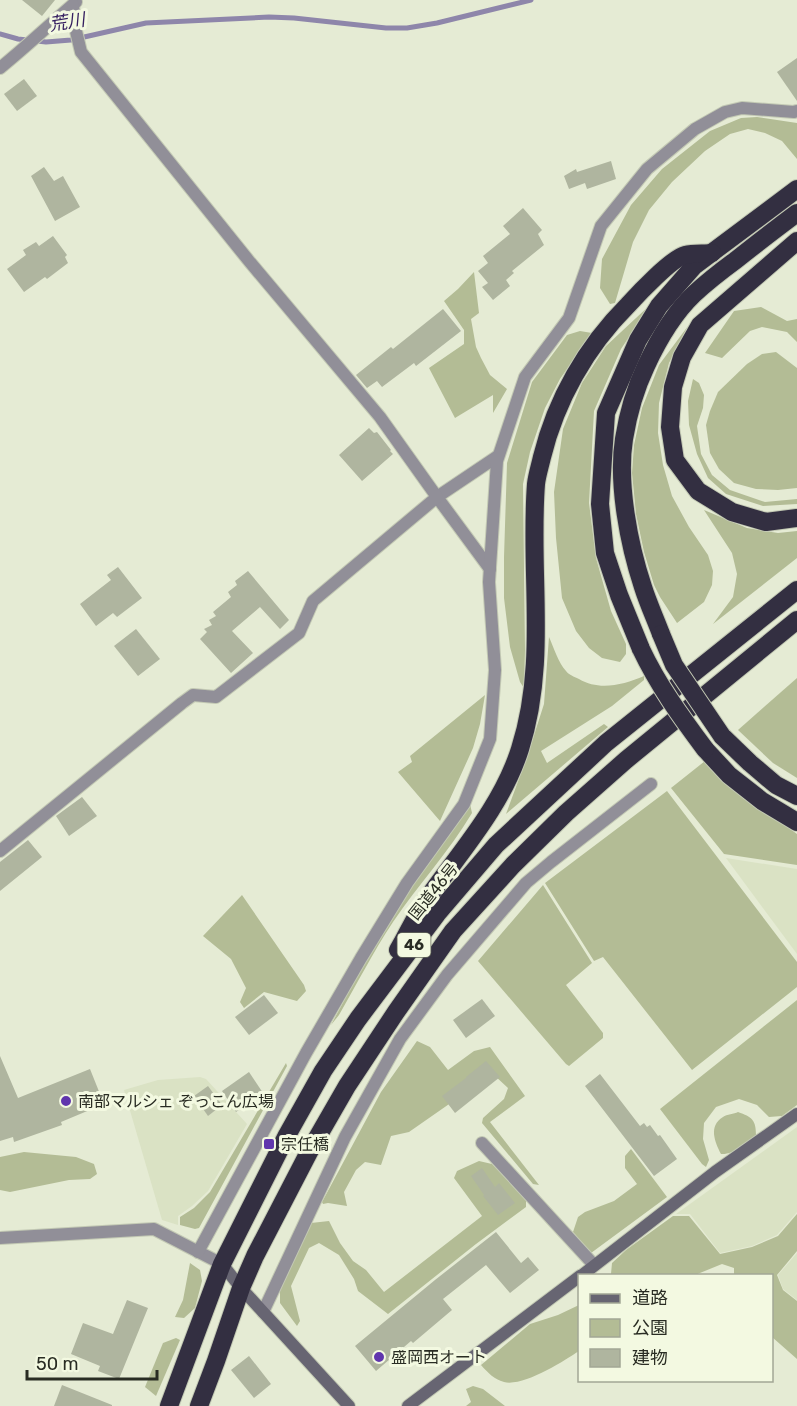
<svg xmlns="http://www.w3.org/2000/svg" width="797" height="1406" viewBox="0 0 797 1406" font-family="Rubik,'Noto Sans JP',sans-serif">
  <rect width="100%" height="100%" fill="#e5ebd4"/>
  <g fill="#dae2c4">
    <path d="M726,858L797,869V954Z"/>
    <path d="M200,1077L206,1079L247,1124L208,1191L192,1206L178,1216V1225L162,1220L124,1090L158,1080Z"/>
    <path d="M797,1127V1212L777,1235L752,1246L720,1253L690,1214H676Z"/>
    <path d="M797,1253V1300L783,1289L778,1275Z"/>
  </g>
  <g fill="#b3bc95">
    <path d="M757,117L797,123V159L782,141L765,133L748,129L730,134L705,151L672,182L649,210L633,242L615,303L610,304L600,288L602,259L631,205L662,169L710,131L741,118Z"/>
    <path d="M474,272L479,313L471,319L476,347L481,358L490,375L507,389L493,413V395L455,418L429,368L464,344V330L444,301L458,289Z"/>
    <path d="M651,304L621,349L594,411L589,503L596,558L611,611L626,644V654L620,662L602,658L589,648L576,631L562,598L556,538L554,492L563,429L582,383L606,346Z"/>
    <path d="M761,307L787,321L797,319V342L787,332L762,327L750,331L722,358L705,353L734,311Z"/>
    <path d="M688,326L669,363L659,403L658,433L663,465L672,496L689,527L708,555L713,571L712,585L704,602L677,623L660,597L654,585L644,552L636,514L632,473L634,445L642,408L659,365Z"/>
    <path d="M580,331L592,333L560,379L545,408L530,452L523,484L525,650L524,688L520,682L510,647L504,598V557L507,463L532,382L567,335Z"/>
    <path d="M776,352L797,368V488L778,490L756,489L734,483L719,469L710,453L706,425L710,411L718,392L747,364L762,354Z"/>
    <path d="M693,379L699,383L704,395L703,408L697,426L701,454L712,475L730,490L765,502L797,499V504L763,506L726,494L708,478L697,454L689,425L688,401Z"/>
    <path d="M704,510L747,528L778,533L797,531V558L713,624L733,597L737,574L732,553Z"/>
    <path d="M549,637C554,648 558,662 566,671C569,675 575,677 579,679C599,691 623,685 644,676V680L612,706L541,751L547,763L604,724L608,727L506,814L527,757L544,704Z"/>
    <path d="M797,678V778L773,763L738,730Z"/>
    <path d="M485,695L480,724L473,748L440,821L398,772L412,762L410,756Z"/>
    <path d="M705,761L724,781L797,834V865L724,854L671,788Z"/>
    <path d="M667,791L797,962V987L692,1070L603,957L594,961L545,883Z"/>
    <path d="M470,804L472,813C449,852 418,885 393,922C373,952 357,984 339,1015L331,1025L364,963L409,889Z"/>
    <path d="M543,885L592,963L566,985L603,1033V1038L569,1066L566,1064L478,961Z"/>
    <path d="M242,895L304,985L306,991L297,1001L264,992L244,1008L240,1002L246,988L231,959L203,936Z"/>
    <path d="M797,1000V1105L782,1116L769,1117L757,1105L739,1099L716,1107L704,1123L703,1139L709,1160L706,1167L702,1164L660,1109Z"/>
    <path d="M417,1041L430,1047L448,1070L474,1051L490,1047L525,1096L490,1122L539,1185L533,1184L482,1123L483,1118L504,1099L508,1088L494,1075L485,1079L409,1132L391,1136L381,1165L365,1162L356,1170L344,1192L347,1206L328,1203L323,1204L322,1202L381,1092Z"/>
    <path d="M286,1063L287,1066L199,1228L195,1229L180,1225V1217L194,1208L210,1192Z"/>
    <path d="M738,1112C752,1117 756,1120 756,1135C748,1143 733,1155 721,1154C715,1142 708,1126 723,1117C727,1114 734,1114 738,1112Z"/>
    <path d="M631,1149L667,1197L591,1253L573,1232L578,1217L585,1212L614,1201L637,1184L625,1168V1156Z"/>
    <path d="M24,1152L76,1157L94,1164L97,1174L90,1179L69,1180L10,1192L0,1190V1157Z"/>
    <path d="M479,1161L492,1164L526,1200V1207L476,1244L388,1314L358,1291L354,1279L339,1255L319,1243L309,1248L291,1286L300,1321L297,1326L280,1303V1291L311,1223L329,1221L340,1243L353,1261L366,1270L384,1292L482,1216L454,1178L457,1171Z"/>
    <path d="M797,1214V1251L777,1275L783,1290L797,1301V1359L772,1337V1276L734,1275V1268L722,1264L695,1275L612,1276L611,1274L612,1263L626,1250L673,1216H689L720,1254L752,1247L778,1236Z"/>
    <path d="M190,1263L200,1270L202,1281L195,1308L184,1318L175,1317L183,1300Z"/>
    <path d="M579,1305V1351C564,1361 523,1387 504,1382C494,1379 488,1373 481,1365L530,1324L558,1315Z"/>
    <path d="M176,1338L180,1340L156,1396L145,1387L163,1343Z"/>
    <path d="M473,1386L483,1389L505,1406H466L471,1402L466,1389Z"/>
  </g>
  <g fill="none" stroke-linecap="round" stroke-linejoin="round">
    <path stroke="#8e86aa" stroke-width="5" d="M0,34L18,39L46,42L71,40L146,23L269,17L294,18L386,28H407L437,23L531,0"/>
  </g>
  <g fill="#afb59f">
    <path d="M22,0H55L42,16Z"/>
    <path d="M797,58V101L777,72Z"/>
    <path d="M24,79L37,96L17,111L4,94Z"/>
    <path d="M611,161L616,179L587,189L585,183L569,189L564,176L576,169L577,172Z"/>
    <path d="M44,167L54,181L63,176L80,207L55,221L31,176Z"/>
    <path d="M523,208L542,230L538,234L544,245L512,271L514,273L506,280L510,286L493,300L482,287L488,283L478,271L488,263L483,256L510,234L503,226Z"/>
    <path d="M53,236L67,255L65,257L68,263L47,279L45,277L24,292L7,269L26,255L23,250L36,242L39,246Z"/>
    <path d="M443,309L461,331L416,366L414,363L382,387L377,381L367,388L356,375L391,347L393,349Z"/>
    <path d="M369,428L374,433L377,432L391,450L390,451L393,454L362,481L339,455Z"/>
    <path d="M118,567L142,598L117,617L113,613L96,626L80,604L111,580L107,575Z"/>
    <path d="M248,571L289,620L280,629L260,607L232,631L253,653L231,673L200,639L207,632L204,629L212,625L209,620L216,616L213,612L231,597L228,592L237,585L235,581Z"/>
    <path d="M136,629L160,659L138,676L114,646Z"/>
    <path d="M82,797L97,816L69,836L56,816Z"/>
    <path d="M28,840L42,857L0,891V862Z"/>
    <path d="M264,995L278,1013L249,1035L235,1017Z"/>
    <path d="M482,999L495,1016L466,1038L453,1020Z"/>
    <path d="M0,1056L18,1098L90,1069L104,1104L61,1122L62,1125L14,1142L13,1137L0,1141Z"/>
    <path d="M486,1061L500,1077L455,1113L442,1096L466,1078V1077Z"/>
    <path d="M249,1072L263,1093L236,1112L222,1091Z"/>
    <path d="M600,1074L640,1126L644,1123L647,1127L650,1125L658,1136L660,1135L677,1159L654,1176L585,1086Z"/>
    <path d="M208,1086L222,1105L208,1116L194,1096Z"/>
    <path d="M482,1168L495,1187L499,1183L515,1203L498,1215L483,1196L484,1195L471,1176Z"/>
    <path d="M496,1232L521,1263L528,1257L539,1270L510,1293L486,1265L443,1299L452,1310L413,1343L411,1341L376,1371L355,1346L435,1280Z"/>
    <path d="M127,1300L148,1308L119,1379L98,1371L100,1366L71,1354L83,1323L113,1334Z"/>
    <path d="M249,1356L271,1384L254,1398L231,1370Z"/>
    <path d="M62,1385L112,1405V1406H54Z"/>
  </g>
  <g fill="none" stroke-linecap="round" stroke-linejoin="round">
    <g stroke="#c3c9b4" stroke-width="14">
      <g id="street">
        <path d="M0,68C26,47 50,24 76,2"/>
        <path d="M490,569L437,497L498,456"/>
        <path d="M0,851L182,703L193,695L216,697L299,633L313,601L437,497L380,417L249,261L81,52L75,27L73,5"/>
        <path d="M482,1143L594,1265"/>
        <path d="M0,1238L154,1229L222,1264"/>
        <path d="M198,1252L306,1053L361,958L407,883L464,804L490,739L495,670L489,582L497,461L525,377L569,318L601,226L647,169L695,129L725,112L742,108L794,112L797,111"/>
        <path d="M263,1312L345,1137L400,1039L447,975L526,883L551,862L651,784"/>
      </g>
    </g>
    <g stroke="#c3c9b4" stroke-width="14">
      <g id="secondary">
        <path d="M222,1264L241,1288L349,1406"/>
        <path d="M581,1276L715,1172L797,1114"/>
        <path d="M408,1406L580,1276"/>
      </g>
    </g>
    <g stroke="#c3c9b4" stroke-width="20">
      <g id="highway">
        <path d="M797,241L700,325L682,357L673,387L670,427L675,460L698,491L732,512L766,522L797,518"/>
        <path d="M661,634C655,618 648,603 643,587C629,545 617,483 624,439C628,414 635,389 646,366C658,340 673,314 694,294C707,282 721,271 736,260C756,244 777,228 797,213"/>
        <path d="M641,649L619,595L605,553L600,504L606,413L638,340L659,306L694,266L797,189"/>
        <path d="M722,736L750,763L776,785L797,796"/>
        <path d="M705,749L729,775L762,801L797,822"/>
        <path d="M398,950C408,933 416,915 427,899C461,851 502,806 520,749C548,661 529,574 536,484C537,475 540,466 542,457C556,400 586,347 628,305C638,294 672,258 685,255C694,253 704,254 712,253"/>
        <path d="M169,1406L222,1264L286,1137L323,1071L358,1019L437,914L496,845L606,743L797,590"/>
        <path d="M199,1406L216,1361L241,1288L255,1256L309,1152L347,1086L396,1012L453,931L513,865L566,813L626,760L797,620"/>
      </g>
    </g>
    <use href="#street" stroke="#918f98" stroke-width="12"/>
    <use href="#secondary" stroke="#676572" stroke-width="12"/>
    <use href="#highway" stroke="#332f41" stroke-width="18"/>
    <g stroke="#c3c9b4" stroke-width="20" stroke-linecap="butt">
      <g id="highway-bridge">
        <path d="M661,634L674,665L722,736"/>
        <path d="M641,649C658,685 681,717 705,749"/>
      </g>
    </g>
    <use href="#highway-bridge" stroke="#332f41" stroke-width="18"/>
  </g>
  <g fill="#6035ad" stroke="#f3f9e1" stroke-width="2">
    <circle cx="66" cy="1101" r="6"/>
    <rect x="263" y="1138" width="12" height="12" rx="3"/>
    <circle cx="379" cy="1357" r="6"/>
  </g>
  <g text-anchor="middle" stroke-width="6" stroke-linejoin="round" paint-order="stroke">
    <rect fill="#f3f9e1" stroke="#666a5c" stroke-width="1.5" x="397.5" y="933" width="33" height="24" rx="4.5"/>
    <g font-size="15" font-weight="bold" fill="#292c23">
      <text x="414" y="950">46</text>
    </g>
    <g font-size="16" fill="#292c23" stroke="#f3f9e1">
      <text transform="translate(433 891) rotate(-51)" y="6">国道46号</text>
    </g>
    <g font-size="16" fill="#292c23" stroke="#f3f9e1" text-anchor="start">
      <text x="78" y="1107">南部マルシェ ぞっこん広場</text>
      <text x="281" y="1150">宗任橋</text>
      <text x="391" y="1363">盛岡西オート</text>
    </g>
    <g font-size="18" font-style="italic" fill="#351f60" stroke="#f3f9e1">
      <text transform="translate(67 22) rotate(-9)" y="6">荒川</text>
    </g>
  </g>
  <rect x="578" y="1274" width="195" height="108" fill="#f3f9e1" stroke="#a2a795" stroke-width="1.5"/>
  <rect x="590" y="1294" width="30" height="9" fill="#676572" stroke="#a2a795" stroke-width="1.5"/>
  <text x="632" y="1304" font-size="18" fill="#292c23">道路</text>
  <rect x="590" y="1319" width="30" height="18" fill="#b3bc95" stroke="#a2a795" stroke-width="1.5"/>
  <text x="632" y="1334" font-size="18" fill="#292c23">公園</text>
  <rect x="590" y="1349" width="30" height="18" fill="#afb59f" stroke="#a2a795" stroke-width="1.5"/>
  <text x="632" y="1364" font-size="18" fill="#292c23">建物</text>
  <path d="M27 1370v9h130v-9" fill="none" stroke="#292c23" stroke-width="3"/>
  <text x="36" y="1370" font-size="18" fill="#292c23" stroke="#f3f9e1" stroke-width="4.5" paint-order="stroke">50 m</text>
</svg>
